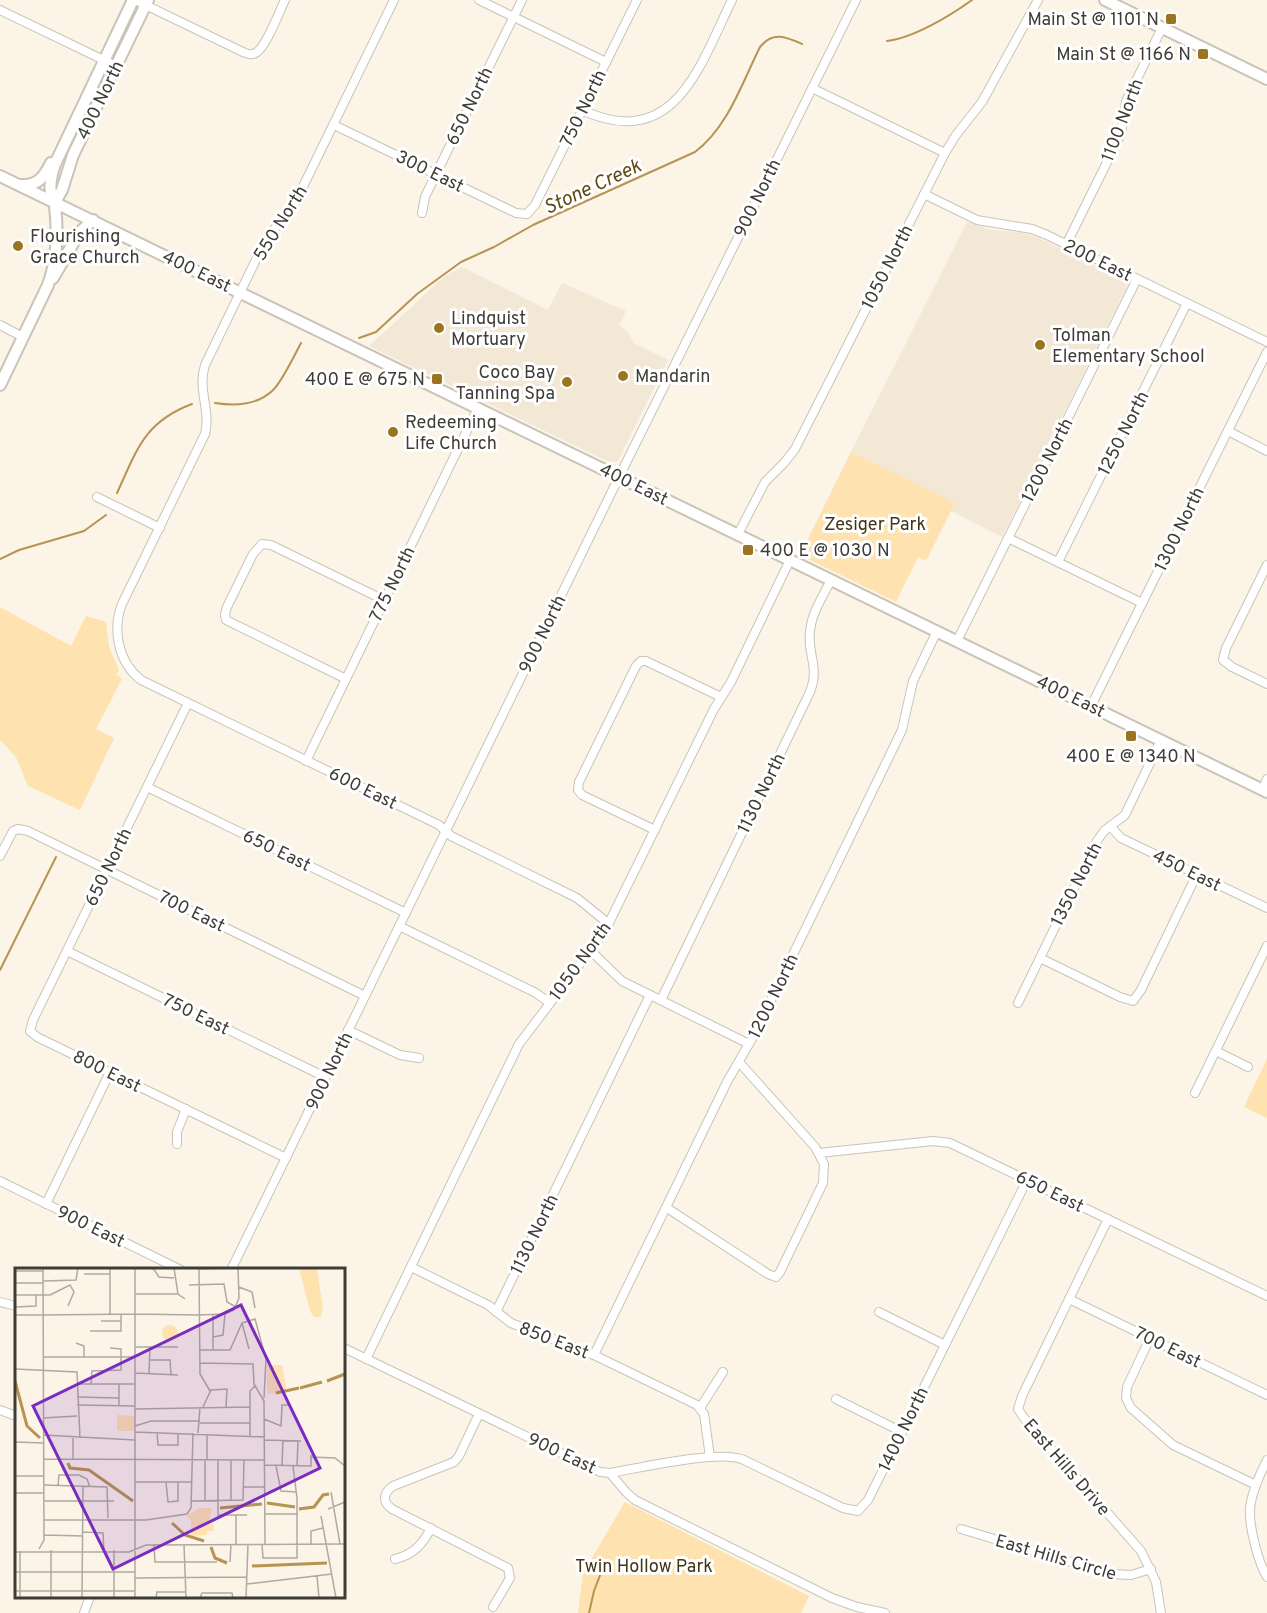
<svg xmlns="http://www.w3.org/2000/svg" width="1267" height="1613" viewBox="0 0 1267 1613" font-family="Overpass,sans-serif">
  <rect width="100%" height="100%" fill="#fbf4e7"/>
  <g fill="#f3e8d5">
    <path d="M967,222L992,230L1018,232L1037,237L1128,282L1126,288L1002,537L951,511L954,504L851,452Z"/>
    <path d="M462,267L548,310L562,283L626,311L619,325L628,332L634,343L668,360L618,461L609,462L369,346L445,276Z"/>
  </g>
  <g fill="#fee2af">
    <path d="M851,452L955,503L926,561L918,557L896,602L800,555Z"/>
    <path d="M0,607L71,646L86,616L106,622L109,647L119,670L116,674L122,679L96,729L114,738L80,810L28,786L16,757L0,740Z"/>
    <path d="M1267,1059V1118L1244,1107Z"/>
    <path d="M625,1502L809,1596L801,1613H578L583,1573Z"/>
  </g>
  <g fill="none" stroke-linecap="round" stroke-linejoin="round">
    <g stroke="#b69451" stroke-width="2">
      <path d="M887,41C913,38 950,16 972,0"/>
      <path d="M359,338L376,332L417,294L461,262L494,247L533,225L695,152C728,127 742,83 760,47C773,31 786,37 802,44"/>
      <path d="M215,403C234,406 257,405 272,391C281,384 295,354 301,343"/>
      <path d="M117,493C137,450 144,422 192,404"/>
      <path d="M0,559L19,550L84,531L106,515"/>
      <path d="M0,970L56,857"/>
      <path d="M589,1613L594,1591L604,1565"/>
    </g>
    <g stroke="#cac3b7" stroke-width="10">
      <g id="minor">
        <path d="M135,0L243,52C248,54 252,56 257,52C267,45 279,12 285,0"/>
        <path d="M394,0L296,201L291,211L267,237L205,365C197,389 211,410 205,434L122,604C112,630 118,662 141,680L439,825L451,836L577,898L609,924"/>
        <path d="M479,0L606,62"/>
        <path d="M0,10L116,66"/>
        <path d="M812,88L945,153"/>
        <path d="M582,110C675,153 700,65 732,0"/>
        <path d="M334,125L516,213L527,214L535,205L637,0"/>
        <path d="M924,194L977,220L1032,229L1047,235L1267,342"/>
        <path d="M422,213L425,197L436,174L522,0"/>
        <path d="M1066,245L1121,134L1126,101L1162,28"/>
        <path d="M0,325L23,337"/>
        <path d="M1228,431L1267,451"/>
        <path d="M97,497L160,528"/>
        <path d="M738,534L765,482L784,463L795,449L945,153L956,135L982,102L1038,0"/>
        <path d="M1008,538L1142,603"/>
        <path d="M1058,562L1187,303"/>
        <path d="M1267,565L1226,648L1223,660L1232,667L1267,684"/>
        <path d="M957,641L1137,279"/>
        <path d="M346,679L226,620L225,614L227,607L253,554L262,544L271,545L384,600"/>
        <path d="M188,703L33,1020L30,1031L37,1037L286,1158"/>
        <path d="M1091,706L1267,352"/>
        <path d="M306,761L478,408"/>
        <path d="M147,787L406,913"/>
        <path d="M1262,790L1267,779"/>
        <path d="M1111,827L1121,838L1267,908"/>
        <path d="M655,830L582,795L578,790L579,782L636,666L641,661H646L721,697"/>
        <path d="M0,856L13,831L18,829L28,831L365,996"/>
        <path d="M399,926L536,993L550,1003"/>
        <path d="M67,951L325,1077"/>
        <path d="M591,951L622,981L749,1044"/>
        <path d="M1040,958L1120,997L1133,1001L1141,990L1197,874"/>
        <path d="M661,1000L810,692C820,665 807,656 810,632C811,614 823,596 831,580"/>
        <path d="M1018,1003L1097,841L1104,831L1125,815L1161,740"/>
        <path d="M348,1030L400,1055L419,1058"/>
        <path d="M1216,1051L1248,1067"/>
        <path d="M1195,1093L1267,946"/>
        <path d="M177,1144V1132L186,1109"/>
        <path d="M819,1153L933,1141L950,1143L1267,1296"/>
        <path d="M0,1181L181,1270"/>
        <path d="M46,1204L110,1072"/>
        <path d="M667,1208L768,1274L776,1277L780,1272L823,1183L824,1164L815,1147L739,1062"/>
        <path d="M1108,1219L1022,1396L1018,1409L1024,1418L1141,1551L1156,1582L1161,1613"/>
        <path d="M411,1267L488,1305L511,1323L594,1355L697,1405L704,1414L710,1457"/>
        <path d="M231,1270L619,477L856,0"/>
        <path d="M1069,1299L1267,1395"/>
        <path d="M0,1302L16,1306"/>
        <path d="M496,1312L650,995"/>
        <path d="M879,1312L945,1345"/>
        <path d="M1150,1338L1127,1387L1126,1398L1131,1408L1173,1445L1256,1485"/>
        <path d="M344,1348L600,1472L610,1473C639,1468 720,1449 744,1460L843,1508L858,1511L868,1500L1027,1180"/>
        <path d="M594,1355L727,1082L754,1035L902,730L913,681L937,631"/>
        <path d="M366,1359L519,1044L605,931L714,709L731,682L790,560"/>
        <path d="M836,1399L902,1432"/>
        <path d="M700,1408L723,1372"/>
        <path d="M0,1410L16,1416"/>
        <path d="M479,1414L459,1456L454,1462L393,1486C383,1493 382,1502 392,1509L508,1568L510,1578L493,1607"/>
        <path d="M1267,1460C1260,1474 1251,1493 1250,1509C1249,1527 1258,1562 1267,1577"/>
        <path d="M610,1473L626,1492L635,1500L832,1598L857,1607L885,1613"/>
        <path d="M961,1529L1111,1574L1131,1575L1151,1569"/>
        <path d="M395,1559C413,1555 423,1544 431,1528"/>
        <path d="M84,1613L90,1596"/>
      </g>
    </g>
    <g stroke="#cac3b7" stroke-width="14">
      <g id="secondary">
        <path d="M1105,0L1267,79"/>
        <path d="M0,176L1267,792"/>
        <path d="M21,185C38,186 44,177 51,163"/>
        <path d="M55,202L62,190L73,155L148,0"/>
        <path d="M53,278L79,233L93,220"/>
        <path d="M0,385L48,285C57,261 58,232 55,206C55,201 52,197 51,192C49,183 52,173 55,164L133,0"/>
      </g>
    </g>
    <use href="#minor" stroke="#fff" stroke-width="8"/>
    <use href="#secondary" stroke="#fff" stroke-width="10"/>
  </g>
  <g fill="#9a741f" stroke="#fff" stroke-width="2">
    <rect x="1165" y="13" width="12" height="12" rx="3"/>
    <rect x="1197" y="48" width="12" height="12" rx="3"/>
    <circle cx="18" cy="246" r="6"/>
    <circle cx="439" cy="328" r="6"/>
    <circle cx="1040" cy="345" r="6"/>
    <circle cx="623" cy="376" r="6"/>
    <rect x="431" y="373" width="12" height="12" rx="3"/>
    <circle cx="567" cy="382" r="6"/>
    <circle cx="393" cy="432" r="6"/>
    <rect x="742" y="544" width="12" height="12" rx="3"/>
    <rect x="1125" y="730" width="12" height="12" rx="3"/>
  </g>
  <g text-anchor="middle" stroke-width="6" stroke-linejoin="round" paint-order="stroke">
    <g font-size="18" fill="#3e3c37" stroke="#fff" text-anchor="start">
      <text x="1159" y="25" text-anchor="end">Main St @ 1101 N</text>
      <text x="1191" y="60" text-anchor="end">Main St @ 1166 N</text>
      <text x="30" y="242">Flourishing<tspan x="30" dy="21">Grace Church</tspan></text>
      <text x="451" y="324">Lindquist<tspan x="451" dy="21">Mortuary</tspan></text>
      <text x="1052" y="341">Tolman<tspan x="1052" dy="21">Elementary School</tspan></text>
      <text x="555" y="378" text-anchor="end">Coco Bay<tspan x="555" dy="21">Tanning Spa</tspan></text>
      <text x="635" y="382">Mandarin</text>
      <text x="425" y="385" text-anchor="end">400 E @ 675 N</text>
      <text x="405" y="428">Redeeming<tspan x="405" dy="21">Life Church</tspan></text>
      <text x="760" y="556">400 E @ 1030 N</text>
      <text x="1131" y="762" text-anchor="middle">400 E @ 1340 N</text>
    </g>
    <g font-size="18" fill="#3e3c37" stroke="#fff">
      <text transform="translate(100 100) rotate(-64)" y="6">400 North</text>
      <text transform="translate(469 106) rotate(-64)" y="6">650 North</text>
      <text transform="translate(583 108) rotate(-64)" y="6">750 North</text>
      <text transform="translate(1122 120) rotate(-69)" y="6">1100 North</text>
      <text transform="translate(430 171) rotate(26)" y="6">300 East</text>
      <text transform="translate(757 198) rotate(-64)" y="6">900 North</text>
      <text transform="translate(280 223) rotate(-58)" y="6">550 North</text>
      <text transform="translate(1098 260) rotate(26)" y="6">200 East</text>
      <text transform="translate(887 267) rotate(-63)" y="6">1050 North</text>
      <text transform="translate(197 271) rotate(26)" y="6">400 East</text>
      <text transform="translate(1123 433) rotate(-63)" y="6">1250 North</text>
      <text transform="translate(1047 460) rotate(-63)" y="6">1200 North</text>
      <text transform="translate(634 484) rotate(26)" y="6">400 East</text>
      <text transform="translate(1179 529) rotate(-64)" y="6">1300 North</text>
      <text transform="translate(392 584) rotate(-64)" y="6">775 North</text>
      <text transform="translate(542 634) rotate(-64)" y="6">900 North</text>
      <text transform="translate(1071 696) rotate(26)" y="6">400 East</text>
      <text transform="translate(363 788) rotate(26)" y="6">600 East</text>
      <text transform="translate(761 793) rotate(-64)" y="6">1130 North</text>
      <text transform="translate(277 850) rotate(26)" y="6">650 East</text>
      <text transform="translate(108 867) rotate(-64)" y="6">650 North</text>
      <text transform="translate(1187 870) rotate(26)" y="6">450 East</text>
      <text transform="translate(1076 884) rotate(-63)" y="6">1350 North</text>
      <text transform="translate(192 911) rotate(26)" y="6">700 East</text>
      <text transform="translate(580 961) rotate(-54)" y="6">1050 North</text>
      <text transform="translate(773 996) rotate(-64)" y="6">1200 North</text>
      <text transform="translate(196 1014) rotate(26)" y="6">750 East</text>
      <text transform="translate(107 1071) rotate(26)" y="6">800 East</text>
      <text transform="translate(329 1071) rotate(-64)" y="6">900 North</text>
      <text transform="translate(1050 1191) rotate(26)" y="6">650 East</text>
      <text transform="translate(91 1226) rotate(26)" y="6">900 East</text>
      <text transform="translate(534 1234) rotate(-64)" y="6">1130 North</text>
      <text transform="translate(554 1340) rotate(21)" y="6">850 East</text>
      <text transform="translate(1168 1347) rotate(26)" y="6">700 East</text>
      <text transform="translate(903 1429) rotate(-64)" y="6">1400 North</text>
      <text transform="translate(562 1453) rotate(25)" y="6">900 East</text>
      <text transform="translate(1067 1467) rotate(49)" y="6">East Hills Drive</text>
      <text transform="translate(1056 1557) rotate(16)" y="6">East Hills Circle</text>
    </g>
    <g font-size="18" fill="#433416" stroke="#fff">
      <text x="875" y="530">Zesiger Park</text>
      <text x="644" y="1572">Twin Hollow Park</text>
    </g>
    <g font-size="20" font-style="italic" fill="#614915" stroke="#fff">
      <text transform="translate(592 186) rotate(-25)" y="7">Stone Creek</text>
    </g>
  </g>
  <g transform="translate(15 1268)">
    <rect width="330" height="330" fill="#fbf4e7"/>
    <path d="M284,0H302L308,42L305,49H299L295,43ZM147 65a8 8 0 1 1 16 0a8 8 0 1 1-16 0ZM252,97H267L272,124L252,126ZM102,147L119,148V163H102ZM185,240H197L193,255L199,256V263H192V267L176,268V252L171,248Z" fill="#fee2af"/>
    <path fill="none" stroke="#b69451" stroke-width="3" d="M0,113L12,158L25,170M312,113L330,106M285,120L307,114M261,125L284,120M53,195L55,200L74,202L118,233M252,235L280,239M205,240L247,236M284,241L299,239L308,227L314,226M157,255L170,267L189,273M196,279L200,290L212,295M237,298L312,295"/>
    <path fill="none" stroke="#afaaa1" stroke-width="1.5" d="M120,0V46L183,47L210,46L219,42L224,30L223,0M138,0L144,9L159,10M159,0L163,26L170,31M184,0L185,106L195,123M184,1L211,0M0,3H28M69,6H95M28,13L61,12L63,0M0,15H28M174,17L209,16L212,34L221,39M224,19L237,24L240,40M120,26H163M0,27H35L55,17L59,24L53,38M0,39L21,38V27M95,46V0M198,46V82M0,47H28M28,47L120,46V330M86,53H106M227,55L234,81M75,63H106V46M198,69L208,67L210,46M61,75L69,78V90M120,79H163M185,82H215L227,55L240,51L251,91L249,130M28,89H120M135,92H155L156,107M185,95L238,96L239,116L249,133L250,276M0,101L62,104L65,170M120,105L163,107M134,106L135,79M62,116H120M76,116L77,103L106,102V81L95,80M104,116V138M62,129L104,130M62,137L120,138M188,139L196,122L212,121L211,139M120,141L235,139M28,150L62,148M249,151L266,158L267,137H273M185,155H235M120,158L136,153H185M120,164L249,169M142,164L143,177H163V165M183,165L185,139M28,167L120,172M235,168V123L240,118M249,172L286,173M0,174L28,175M296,189L320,190L330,198M28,191L249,192M58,191V170M190,191V233M192,191V167M203,191V247H232M249,197L296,198V187M261,198L266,223L281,224M267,198L268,172M282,198L283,173M0,208H28M120,214H176M151,214L153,234L163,233V214M28,217L92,219L93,250M43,218L44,207H64L72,211L75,219M229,219H250M316,224L325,276M0,225H28M29,233H99M176,233L228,232L229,192M216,233V192M313,241L330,234M250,246H283M221,247V276M306,248L321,330M29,252H131L172,246L176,240L178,165M68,264L88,265L89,284M29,267L68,268M247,276L248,290H282V230L278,198M296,276V263L308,260M139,277L140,294H202M169,277L171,330M24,281L29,272L28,0M36,282V330M0,284H114L131,277L330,276M215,294L216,276M0,304H120M302,308L304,330M120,310L232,309M232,316L317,306M0,323H120M5,330V283M67,330L68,219M99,330V282M141,330L142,324H170M185,330L187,325H217L218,330M231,330L233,276"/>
    <path fill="#7b2cbf" fill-opacity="0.15" stroke="#7b2cbf" stroke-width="3" d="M226,37L305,200L98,301L18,138Z"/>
    <rect width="330" height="330" fill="none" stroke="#3e3c37" stroke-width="3"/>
  </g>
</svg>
